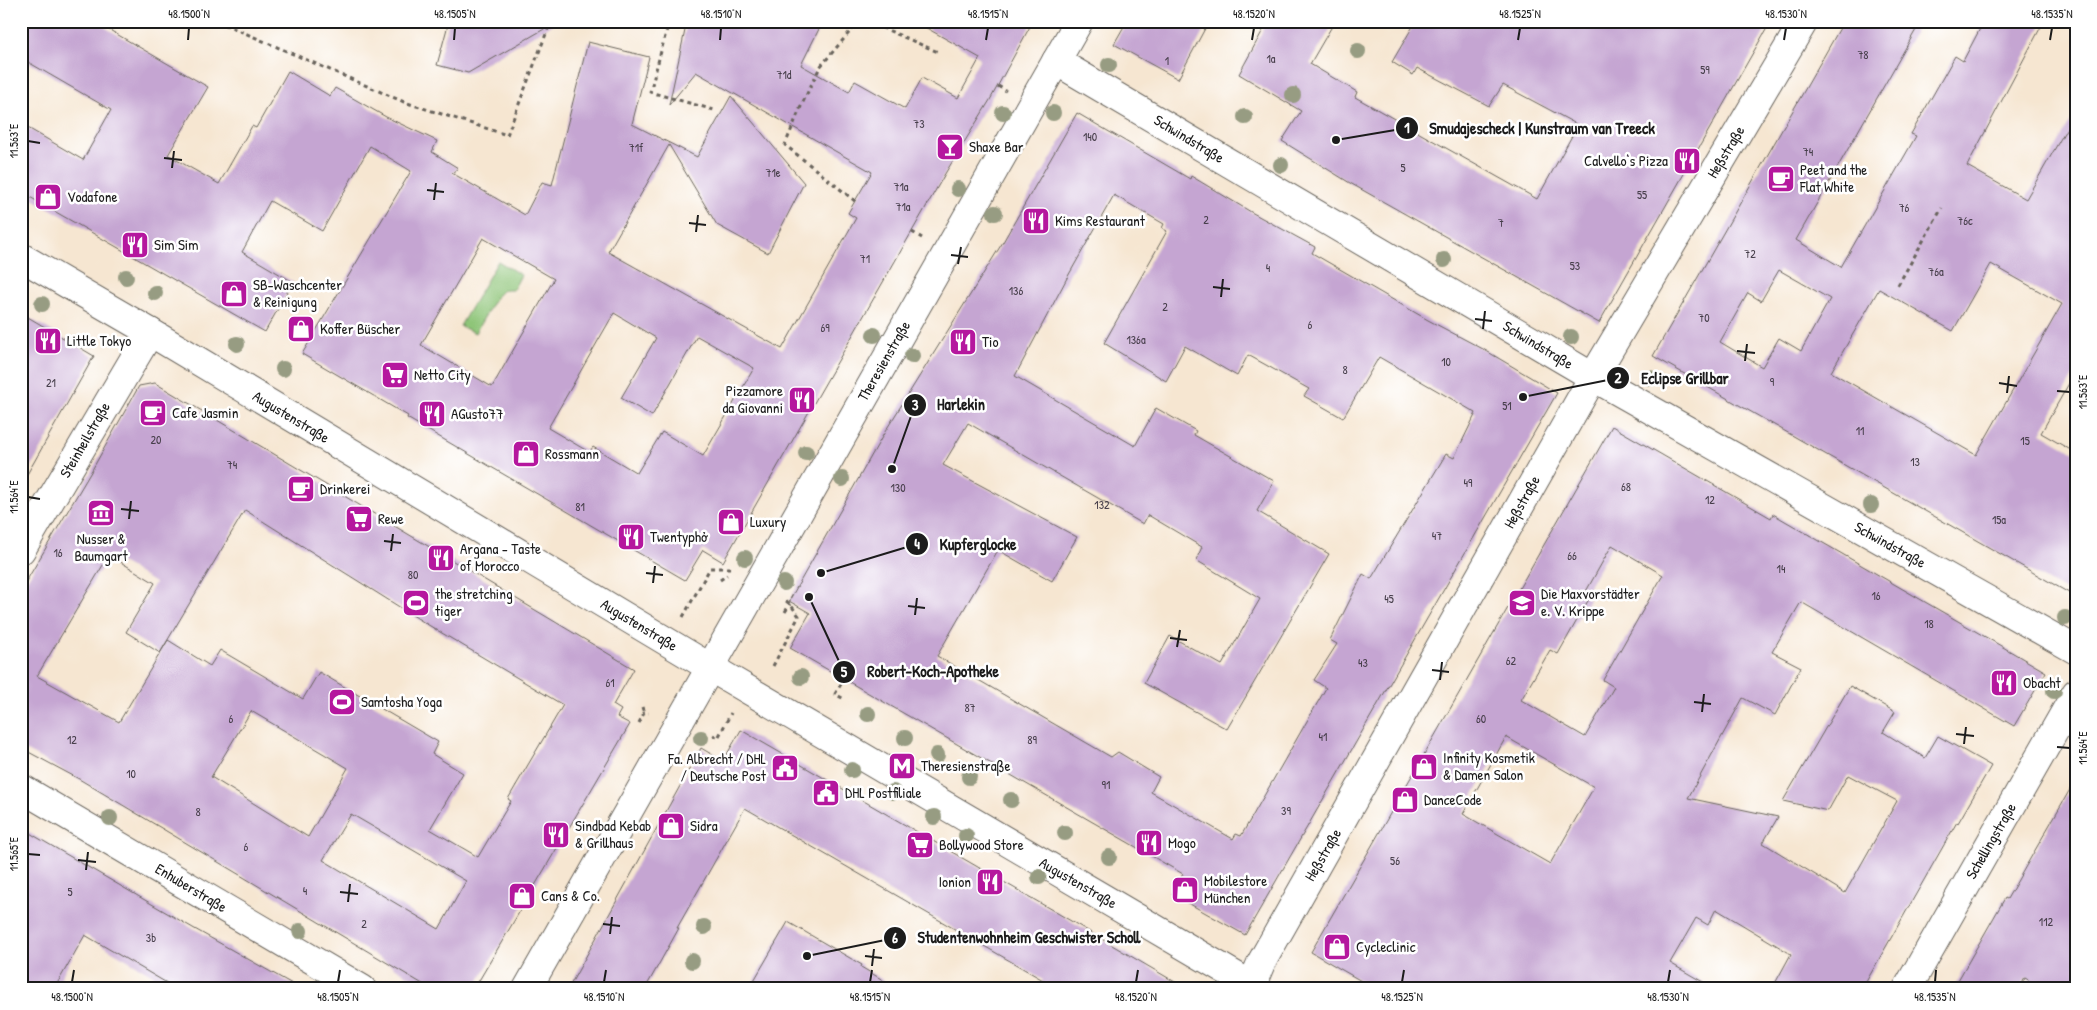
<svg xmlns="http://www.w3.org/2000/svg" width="2097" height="1010" viewBox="0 0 2097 1010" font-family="'Patrick Hand',sans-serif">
  <rect width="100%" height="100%" fill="#fff"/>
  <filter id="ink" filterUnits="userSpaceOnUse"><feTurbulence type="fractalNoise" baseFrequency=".02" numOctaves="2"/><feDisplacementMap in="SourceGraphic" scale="10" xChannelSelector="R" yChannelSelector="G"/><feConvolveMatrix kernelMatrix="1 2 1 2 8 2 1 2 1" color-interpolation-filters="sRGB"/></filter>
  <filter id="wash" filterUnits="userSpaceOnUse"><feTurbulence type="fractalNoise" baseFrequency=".0096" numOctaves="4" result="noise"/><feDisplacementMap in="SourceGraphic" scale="20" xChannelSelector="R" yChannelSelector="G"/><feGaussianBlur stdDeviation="1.12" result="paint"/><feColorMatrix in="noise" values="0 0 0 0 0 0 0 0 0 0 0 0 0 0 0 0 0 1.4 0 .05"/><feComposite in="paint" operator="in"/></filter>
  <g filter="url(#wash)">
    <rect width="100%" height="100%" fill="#f6e6d1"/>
    <path fill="#8ec578" stroke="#55704a" d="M498,261L521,275L513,290H503L496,297L475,333L460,326Z"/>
    <g id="blocks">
      <g fill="#c5a5d2" fill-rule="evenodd">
        <path d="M21,21H94L208,87L168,155L219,184L252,126L256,128L288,71L330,96L335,88L386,117L437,141L432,152L458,168L452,173L525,215L542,182L552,185L588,42L649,57L632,124L697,157L731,96L804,183L768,253L717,225L669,145L608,252L782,349L856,218L848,213L872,172L696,72L669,105L687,21H725L750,27L753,21H823L801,65L849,92L855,81L905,109L922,78L958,98L980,58L914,21H1033L990,100L946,172L723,562L703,550L685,580L407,418L408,416L302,354L411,171L370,146L322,231L270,201L242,252L293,282L265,332L21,192V124L83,160L111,110L21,58ZM483,238L554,279L492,387L421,345ZM614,313L656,338L621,398L652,416L697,336L754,368L703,456L662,432L637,473L593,447L589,452L548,428Z"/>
        <path d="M449,21H558L468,73L437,65Z"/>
        <path d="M1127,21H1209L1178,79L1114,44Z"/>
        <path d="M1268,21H1335L1310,64L1357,92L1355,97L1537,199L1578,125L1503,85L1489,106L1417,68L1413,75L1392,62L1416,21H1771L1599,323L1350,183L1282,141L1301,111L1239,74Z"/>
        <path d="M1844,21H1921L1796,240L1841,267L1916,136L1911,134L1955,56L1963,61L1984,21H2044L1967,166L2026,199L2076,112V371L2041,433L2076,453V597L1653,356ZM1991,264L2062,304L1976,455L1831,372L1879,289L1953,331ZM1779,270L1830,299L1801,351L1779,338L1762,367L1720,342L1748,293L1761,301Z"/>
        <path d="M1077,113L1190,179L1191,176L1251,212L1315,247L1312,253L1428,320L1483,349L1557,393L1245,935L1172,894L1183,874L790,648L810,613L789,601L886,430L1003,242ZM1114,195L1164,224L1162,228L1167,231L1104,343L1166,381L1185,346L1237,376L1248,355L1309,389L1304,396L1343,418L1379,357L1476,413L1454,458L1446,454L1371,579L1363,574L1330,640L1337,644L1314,680L1326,688L1241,836L1236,834L1233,839L1151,792L1159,777L1118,752L1111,757L937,656L998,550L1052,581L1077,537L943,465L968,423L1143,524L1148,515L1202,547L1196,560L1260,599L1222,665L1170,636L1144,683L1227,729L1329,554L1257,511L1274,481L1194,435L1196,431L1156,408L1135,446L1015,376L1067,278Z"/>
        <path d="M21,313L94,356L21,485Z"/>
        <path d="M155,383L634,669L613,705L621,710L617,717L630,724L474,989H431L79,779L21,748V590L92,470L139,386ZM245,510L425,623L563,705L508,799L511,801L478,857L430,829L463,773L432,754L438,742L319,672L303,699L220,650L210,666L168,640L119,722L37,676L109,555L155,583L126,632L160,653ZM251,711L348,768L308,837L211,777ZM351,814L466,881L439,929L323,860Z"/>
        <path d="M1612,426L1771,518L1773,514L2046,672L2014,726L1801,602L1772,652L1801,667L1775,715L1743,698L1688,798L1778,817L1763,843L1845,893L1897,801L1848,775L1828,811L1783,801L1850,686L1895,712L1883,732L1925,758L1938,736L1991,766L1958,823L1957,822L1862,989H1772L1791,954L1716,909L1708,925L1696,918L1670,963L1715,989H1375L1311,952ZM1612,545L1663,575L1603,680L1614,687L1585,737L1521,700L1550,650L1558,654L1589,599L1584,595ZM1506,737L1594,787L1550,864L1463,814Z"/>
        <path d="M741,730L1059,914L1187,989H1038L1043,980L745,808L677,928H679L645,989H568L701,748L723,761Z"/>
        <path d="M2076,779V979L2070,989H2044L2025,978L2019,989H1953L2005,898L2007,899Z"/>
        <path d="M21,828L193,928L301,989H177L85,935L54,989H21Z"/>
        <path d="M788,922L862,965L861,967L898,989H749Z"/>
      </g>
    </g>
  </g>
  <g filter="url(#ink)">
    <use href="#blocks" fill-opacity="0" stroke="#68635b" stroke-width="1"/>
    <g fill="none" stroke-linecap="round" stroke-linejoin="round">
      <g stroke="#68635b" stroke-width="30">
        <g id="street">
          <path d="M1056,61L1593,377L2076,650"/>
          <path d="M21,257L150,332L711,668L1258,989"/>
          <path d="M21,550L150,332"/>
          <path d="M21,788L362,989"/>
          <path d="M1250,989L1261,963L1593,377L1804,21"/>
          <path d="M1907,989L2076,693"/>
        </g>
      </g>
      <g stroke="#68635b" stroke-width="30">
        <path id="secondary" d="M527,989L1079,21"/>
      </g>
      <g stroke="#68635b" stroke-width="3" stroke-dasharray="4 4" stroke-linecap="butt">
        <path d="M217,21L404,102L507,135L551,21"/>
        <path d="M671,21L667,29L650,92L714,110"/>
        <path d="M867,21L938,52"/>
        <path d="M998,86L1006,91"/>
        <path d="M855,201L785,145L802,104L820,67L859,21"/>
        <path d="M912,232L922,238"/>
        <path d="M1898,285L1942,208"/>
        <path d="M720,580L727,575"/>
        <path d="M785,612L790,604"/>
        <path d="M683,617L710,568H733"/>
        <path d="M773,666L799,616L790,604L783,599"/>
        <path d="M841,684L835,694L844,699"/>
        <path d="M642,707L644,713"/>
        <path d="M639,723L644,713H649"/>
        <path d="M713,735L718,738L731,713"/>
      </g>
      <use href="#street" stroke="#fff" stroke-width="28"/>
      <use href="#secondary" stroke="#fff" stroke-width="28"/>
    </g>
    <g fill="#979c82">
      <circle cx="1358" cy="51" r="8"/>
      <circle cx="1109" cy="65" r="8"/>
      <circle cx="1293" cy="95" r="8"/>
      <circle cx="1003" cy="113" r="8"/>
      <circle cx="1053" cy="113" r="8"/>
      <circle cx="1245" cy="117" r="8"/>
      <circle cx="1281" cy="165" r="8"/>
      <circle cx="958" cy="189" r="8"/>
      <circle cx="995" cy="213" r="8"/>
      <circle cx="1444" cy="260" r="8"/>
      <circle cx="126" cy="277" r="8"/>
      <circle cx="155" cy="293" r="8"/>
      <circle cx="42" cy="304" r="8"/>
      <circle cx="874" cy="335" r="8"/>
      <circle cx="1571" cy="337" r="8"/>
      <circle cx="237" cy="344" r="8"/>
      <circle cx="912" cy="356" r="8"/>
      <circle cx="283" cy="369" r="8"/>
      <circle cx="1650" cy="378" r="8"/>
      <circle cx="806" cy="453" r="8"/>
      <circle cx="842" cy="479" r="8"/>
      <circle cx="1871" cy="505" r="8"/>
      <circle cx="745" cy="558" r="8"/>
      <circle cx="784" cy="583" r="8"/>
      <circle cx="2065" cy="618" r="8"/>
      <circle cx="801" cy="677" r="8"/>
      <circle cx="2054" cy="691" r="8"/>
      <circle cx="868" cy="714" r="8"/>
      <circle cx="701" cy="738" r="8"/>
      <circle cx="905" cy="738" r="8"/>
      <circle cx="937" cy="755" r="8"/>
      <circle cx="852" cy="770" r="8"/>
      <circle cx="969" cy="777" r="8"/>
      <circle cx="893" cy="792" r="8"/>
      <circle cx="1011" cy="800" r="8"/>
      <circle cx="934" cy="817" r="8"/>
      <circle cx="110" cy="818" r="8"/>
      <circle cx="1065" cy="833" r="8"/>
      <circle cx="966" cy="836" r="8"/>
      <circle cx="1109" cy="857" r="8"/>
      <circle cx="1039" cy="877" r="8"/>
      <circle cx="704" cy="927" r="8"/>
      <circle cx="300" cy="931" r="8"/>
      <circle cx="692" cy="961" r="8"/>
    </g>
  </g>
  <path fill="none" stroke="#1c1c1c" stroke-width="2" d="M188,40L189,28M454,40L455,28M720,40L721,28M986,40L988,28M1252,40L1254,28M1518,40L1520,28M1784,40L1786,28M2050,40L2052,28M28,141L40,143M164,158L182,160M172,168L174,151M427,190L444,192M434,200L436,183M689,223L706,225M696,232L698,215M951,255L968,257M958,264L961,247M1213,287L1230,289M1221,297L1223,279M1475,319L1492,321M1483,329L1485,311M1737,351L1755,353M1745,361L1747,344M1999,383L2017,386M2057,391L2070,392M2007,393L2009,376M28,497L40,499M121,509L139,511M129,519L131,501M384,541L401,543M391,551L393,534M646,573L663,575M653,583L655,566M908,606L925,608M915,615L917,598M1170,638L1187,640M1177,647L1180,630M1432,670L1449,672M1440,680L1442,662M1694,702L1711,704M1702,712L1704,694M1956,734L1974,736M1964,744L1966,727M2057,747L2070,748M28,854L40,855M78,860L96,862M86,870L88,852M340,892L358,894M348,902L350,884M603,924L620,926M610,934L612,917M865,956L882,958M872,966L874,949M72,982L74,970M338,982L340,970M604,982L606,970M870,982L872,970M1136,982L1138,970M1402,982L1404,970M1668,982L1670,970M1935,982L1936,970"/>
  <defs>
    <g id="bar-square" transform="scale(1.4375)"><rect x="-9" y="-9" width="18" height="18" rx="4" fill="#b5179e" stroke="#fff"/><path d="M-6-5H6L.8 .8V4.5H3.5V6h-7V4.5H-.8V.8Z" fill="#fff"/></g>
    <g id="restaurant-square" transform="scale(1.4375)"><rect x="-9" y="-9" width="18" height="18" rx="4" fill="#b5179e" stroke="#fff"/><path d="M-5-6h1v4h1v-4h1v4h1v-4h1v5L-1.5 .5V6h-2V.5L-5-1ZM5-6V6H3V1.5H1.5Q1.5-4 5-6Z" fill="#fff"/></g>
    <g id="cafe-square" transform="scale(1.4375)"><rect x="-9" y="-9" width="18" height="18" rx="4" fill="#b5179e" stroke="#fff"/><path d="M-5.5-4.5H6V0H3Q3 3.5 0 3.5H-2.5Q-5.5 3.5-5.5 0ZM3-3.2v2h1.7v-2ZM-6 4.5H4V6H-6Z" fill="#fff"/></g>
    <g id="shop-square" transform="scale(1.4375)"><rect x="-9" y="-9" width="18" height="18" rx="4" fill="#b5179e" stroke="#fff"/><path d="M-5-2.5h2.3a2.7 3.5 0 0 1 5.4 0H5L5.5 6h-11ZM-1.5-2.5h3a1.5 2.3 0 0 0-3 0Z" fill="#fff"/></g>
    <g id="supermarket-square" transform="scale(1.4375)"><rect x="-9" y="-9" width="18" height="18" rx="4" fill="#b5179e" stroke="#fff"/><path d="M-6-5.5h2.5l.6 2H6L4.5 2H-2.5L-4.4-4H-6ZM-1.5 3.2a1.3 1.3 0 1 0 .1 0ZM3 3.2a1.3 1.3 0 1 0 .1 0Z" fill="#fff"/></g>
    <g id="museum-square" transform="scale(1.4375)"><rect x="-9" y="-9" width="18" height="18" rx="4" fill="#b5179e" stroke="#fff"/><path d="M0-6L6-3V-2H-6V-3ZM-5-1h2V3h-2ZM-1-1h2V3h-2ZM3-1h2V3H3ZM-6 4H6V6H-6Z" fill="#fff"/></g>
    <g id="stadium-square" transform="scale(1.4375)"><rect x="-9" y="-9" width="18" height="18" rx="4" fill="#b5179e" stroke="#fff"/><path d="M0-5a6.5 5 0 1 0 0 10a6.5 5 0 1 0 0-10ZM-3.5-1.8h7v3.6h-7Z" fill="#fff"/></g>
    <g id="school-square" transform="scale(1.4375)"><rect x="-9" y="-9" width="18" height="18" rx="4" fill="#b5179e" stroke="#fff"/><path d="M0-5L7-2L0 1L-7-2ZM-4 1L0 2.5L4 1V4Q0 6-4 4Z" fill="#fff"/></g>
    <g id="metro-square" transform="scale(1.4375)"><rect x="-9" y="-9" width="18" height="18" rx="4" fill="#b5179e" stroke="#fff"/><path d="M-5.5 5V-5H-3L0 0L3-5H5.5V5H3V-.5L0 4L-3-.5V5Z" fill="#fff"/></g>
    <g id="civic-square" transform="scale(1.4375)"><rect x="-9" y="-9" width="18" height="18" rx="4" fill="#b5179e" stroke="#fff"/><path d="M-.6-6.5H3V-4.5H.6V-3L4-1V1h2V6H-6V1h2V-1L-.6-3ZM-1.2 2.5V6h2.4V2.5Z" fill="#fff"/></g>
  </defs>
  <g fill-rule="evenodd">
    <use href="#bar-square" x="950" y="147"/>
    <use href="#restaurant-square" x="1687" y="161"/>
    <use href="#cafe-square" x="1781" y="179"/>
    <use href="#shop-square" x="48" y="197"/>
    <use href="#restaurant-square" x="1036" y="221"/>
    <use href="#restaurant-square" x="135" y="245"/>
    <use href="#shop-square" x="234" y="294"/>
    <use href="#shop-square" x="301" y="329"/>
    <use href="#restaurant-square" x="48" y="341"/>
    <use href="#restaurant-square" x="963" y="342"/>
    <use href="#supermarket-square" x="395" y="375"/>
    <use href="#restaurant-square" x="802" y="400"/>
    <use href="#cafe-square" x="153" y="413"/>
    <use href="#restaurant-square" x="432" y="414"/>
    <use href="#shop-square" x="526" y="454"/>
    <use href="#cafe-square" x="301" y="489"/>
    <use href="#museum-square" x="101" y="513"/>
    <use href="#supermarket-square" x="359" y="519"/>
    <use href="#shop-square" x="731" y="522"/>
    <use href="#restaurant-square" x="631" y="537"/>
    <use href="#restaurant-square" x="441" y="558"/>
    <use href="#stadium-square" x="416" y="603"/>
    <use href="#school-square" x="1522" y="603"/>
    <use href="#restaurant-square" x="2004" y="683"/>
    <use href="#stadium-square" x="342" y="702"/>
    <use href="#metro-square" x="902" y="766"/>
    <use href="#shop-square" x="1424" y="767"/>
    <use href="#civic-square" x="785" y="768"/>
    <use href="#civic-square" x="826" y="793"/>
    <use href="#shop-square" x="1405" y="800"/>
    <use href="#shop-square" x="671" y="826"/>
    <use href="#restaurant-square" x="556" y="835"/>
    <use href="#restaurant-square" x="1149" y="843"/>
    <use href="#supermarket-square" x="920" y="845"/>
    <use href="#restaurant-square" x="990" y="882"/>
    <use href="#shop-square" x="1185" y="890"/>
    <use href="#shop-square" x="522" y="896"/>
    <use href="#shop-square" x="1337" y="947"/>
  </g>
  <g text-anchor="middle" stroke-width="5" stroke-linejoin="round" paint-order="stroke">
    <g font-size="12" fill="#463e4a">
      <text x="1863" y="59">78</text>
      <text x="1271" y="63">1a</text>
      <text x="1167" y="65">1</text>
      <text x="1705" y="74">59</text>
      <text x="784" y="79">71d</text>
      <text x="919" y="128">73</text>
      <text x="1090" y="141">140</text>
      <text x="636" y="152">71f</text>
      <text x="1808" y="156">74</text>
      <text x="1403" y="172">5</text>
      <text x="773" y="177">71e</text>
      <text x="901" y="191">71a</text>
      <text x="1642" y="199">55</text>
      <text x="903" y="211">71a</text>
      <text x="1904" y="212">76</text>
      <text x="1206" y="224">2</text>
      <text x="1965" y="225">76c</text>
      <text x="1501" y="227">7</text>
      <text x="1750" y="258">72</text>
      <text x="865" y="263">71</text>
      <text x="1575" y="270">53</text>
      <text x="1268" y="272">4</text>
      <text x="1936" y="276">76a</text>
      <text x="1016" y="295">136</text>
      <text x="1165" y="311">2</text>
      <text x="1704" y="322">70</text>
      <text x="1310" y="329">6</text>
      <text x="825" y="332">69</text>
      <text x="1136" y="344">136a</text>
      <text x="1446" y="366">10</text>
      <text x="1345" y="374">8</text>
      <text x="1772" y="386">9</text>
      <text x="51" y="387">21</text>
      <text x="1507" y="410">51</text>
      <text x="1860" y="435">11</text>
      <text x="156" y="444">20</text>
      <text x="2025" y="445">15</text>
      <text x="1915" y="466">13</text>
      <text x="232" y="469">74</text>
      <text x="1468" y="487">49</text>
      <text x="1626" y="491">68</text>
      <text x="898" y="492">130</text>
      <text x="1710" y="504">12</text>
      <text x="1102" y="509">132</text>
      <text x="580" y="511">81</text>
      <text x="1999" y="524">15a</text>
      <text x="1437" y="540">47</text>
      <text x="58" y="557">16</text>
      <text x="1572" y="560">66</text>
      <text x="1781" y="573">14</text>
      <text x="413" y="579">80</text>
      <text x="1876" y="600">16</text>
      <text x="1389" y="603">45</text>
      <text x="1929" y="628">18</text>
      <text x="1511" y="665">62</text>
      <text x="1363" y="667">43</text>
      <text x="610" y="687">61</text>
      <text x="970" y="712">87</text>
      <text x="231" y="723">6</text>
      <text x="1481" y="723">60</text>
      <text x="1323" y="741">41</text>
      <text x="72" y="744">12</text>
      <text x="1032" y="744">89</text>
      <text x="131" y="778">10</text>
      <text x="1106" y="789">91</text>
      <text x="1286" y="815">39</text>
      <text x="198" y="816">8</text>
      <text x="246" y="851">6</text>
      <text x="1395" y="865">56</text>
      <text x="305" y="895">4</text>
      <text x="70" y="896">5</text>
      <text x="2046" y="926">112</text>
      <text x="364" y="928">2</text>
      <text x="151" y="942">3b</text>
    </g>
    <g font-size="15" fill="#1c1c1c" stroke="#fff">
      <text transform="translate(1189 139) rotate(31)" y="5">Schwindstraße</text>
      <text transform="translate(1726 152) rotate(-59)" y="5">Heßstraße</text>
      <text transform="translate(1538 345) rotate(31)" y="5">Schwindstraße</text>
      <text transform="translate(884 361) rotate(-60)" y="5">Theresienstraße</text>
      <text transform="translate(291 417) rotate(31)" y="5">Augustenstraße</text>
      <text transform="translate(85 440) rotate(-60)" y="5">Steinheilstraße</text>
      <text transform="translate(1522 502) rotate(-61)" y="5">Heßstraße</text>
      <text transform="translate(1890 545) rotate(29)" y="5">Schwindstraße</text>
      <text transform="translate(639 625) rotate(31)" y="5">Augustenstraße</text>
      <text transform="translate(1991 841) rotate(-60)" y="5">Schellingstraße</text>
      <text transform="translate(1323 855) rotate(-60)" y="5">Heßstraße</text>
      <text transform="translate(1078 883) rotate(30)" y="5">Augustenstraße</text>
      <text transform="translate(191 888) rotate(31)" y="5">Enhuberstraße</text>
    </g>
    <g font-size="15" fill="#1c1c1c" stroke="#fff" text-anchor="start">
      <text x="969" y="152">Shaxe Bar</text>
      <text x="1668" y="166" text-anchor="end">Calvello‘s Pizza</text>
      <text x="1800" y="175">Peet and the<tspan x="1800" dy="17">Flat White</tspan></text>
      <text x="67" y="202">Vodafone</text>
      <text x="1055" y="226">Kims Restaurant</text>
      <text x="154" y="250">Sim Sim</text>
      <text x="253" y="290">SB-Waschcenter<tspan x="253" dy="17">&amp; Reinigung</tspan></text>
      <text x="320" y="334">Koffer Büscher</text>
      <text x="67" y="346">Little Tokyo</text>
      <text x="982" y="347">Tio</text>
      <text x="414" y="380">Netto City</text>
      <text x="783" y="396" text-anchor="end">Pizzamore<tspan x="783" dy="17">da Giovanni</tspan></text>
      <text x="172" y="418">Cafe Jasmin</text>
      <text x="451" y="419">AGusto77</text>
      <text x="545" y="459">Rossmann</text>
      <text x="320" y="494">Drinkerei</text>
      <text x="378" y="524">Rewe</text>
      <text x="750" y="527">Luxury</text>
      <text x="650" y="542">Twentyphở</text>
      <text x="101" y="544" text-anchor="middle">Nusser &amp;<tspan x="101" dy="17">Baumgart</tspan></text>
      <text x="460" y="554">Argana - Taste<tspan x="460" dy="17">of Morocco</tspan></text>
      <text x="435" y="599">the stretching<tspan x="435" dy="17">tiger</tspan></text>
      <text x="1541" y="599">Die Maxvorstädter<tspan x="1541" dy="17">e. V. Krippe</tspan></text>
      <text x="2023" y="688">Obacht</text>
      <text x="361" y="707">Samtosha Yoga</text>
      <text x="1443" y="763">Infinity Kosmetik<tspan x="1443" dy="17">&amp; Damen Salon</tspan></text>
      <text x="766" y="764" text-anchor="end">Fa. Albrecht / DHL<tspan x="766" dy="17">/ Deutsche Post</tspan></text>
      <text x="921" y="771">Theresienstraße</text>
      <text x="845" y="798">DHL Postfiliale</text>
      <text x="1424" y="805">DanceCode</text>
      <text x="575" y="831">Sindbad Kebab<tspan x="575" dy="17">&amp; Grillhaus</tspan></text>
      <text x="690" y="831">Sidra</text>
      <text x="1168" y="848">Mogo</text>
      <text x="939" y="850">Bollywood Store</text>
      <text x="1204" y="886">Mobilestore<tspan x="1204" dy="17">München</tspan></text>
      <text x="971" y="887" text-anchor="end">Ionion</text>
      <text x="541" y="901">Cans &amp; Co.</text>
      <text x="1356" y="952">Cycleclinic</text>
    </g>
  </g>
  <path fill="none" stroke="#1c1c1c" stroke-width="2" d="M1336 140L1407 128M1523 397L1618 378M892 469L915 405M821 573L917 544M809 597L844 672M807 956L895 938"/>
  <g fill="#1c1c1c" stroke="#fff" stroke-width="2">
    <circle cx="1336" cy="140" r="5"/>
    <circle cx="1523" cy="397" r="5"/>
    <circle cx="892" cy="469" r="5"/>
    <circle cx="821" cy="573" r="5"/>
    <circle cx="809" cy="597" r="5"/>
    <circle cx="807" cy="956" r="5"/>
    <circle cx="1407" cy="128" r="12"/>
    <circle cx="1618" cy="378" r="12"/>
    <circle cx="915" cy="405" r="12"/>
    <circle cx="917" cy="544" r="12"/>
    <circle cx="844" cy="672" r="12"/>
    <circle cx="895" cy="938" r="12"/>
  </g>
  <g font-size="15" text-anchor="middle" font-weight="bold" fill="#fff">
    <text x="1407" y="133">1</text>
    <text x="1618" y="383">2</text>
    <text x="915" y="410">3</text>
    <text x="917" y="549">4</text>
    <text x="844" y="677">5</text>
    <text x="895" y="943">6</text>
  </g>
  <g font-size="16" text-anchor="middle" font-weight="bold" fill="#1c1c1c" stroke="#fff" stroke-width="5" stroke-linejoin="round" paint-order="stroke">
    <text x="1542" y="134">Smudajescheck | Kunstraum van Treeck</text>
    <text x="1685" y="384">Eclipse Grillbar</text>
    <text x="961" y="410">Harlekin</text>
    <text x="978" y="550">Kupferglocke</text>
    <text x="933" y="677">Robert-Koch-Apotheke</text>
    <text x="1029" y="943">Studentenwohnheim Geschwister Scholl</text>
  </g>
  <rect width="2097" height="1010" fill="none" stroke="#fff" stroke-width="55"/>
  <rect x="28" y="28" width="2042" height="954" fill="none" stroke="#1c1c1c" stroke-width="2"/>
  <g font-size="12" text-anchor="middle" fill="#1c1c1c">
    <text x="189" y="18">48.1500°N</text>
    <text x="455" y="18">48.1505°N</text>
    <text x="721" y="18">48.1510°N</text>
    <text x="988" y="18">48.1515°N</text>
    <text x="1254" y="18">48.1520°N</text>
    <text x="1520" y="18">48.1525°N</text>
    <text x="1786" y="18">48.1530°N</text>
    <text x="2052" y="18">48.1535°N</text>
    <text transform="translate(14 141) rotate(-90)" y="4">11.563°E</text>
    <text transform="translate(2083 392) rotate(-90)" y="4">11.563°E</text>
    <text transform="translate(14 497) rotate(-90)" y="4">11.564°E</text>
    <text transform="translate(2083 748) rotate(-90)" y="4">11.564°E</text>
    <text transform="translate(14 854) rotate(-90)" y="4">11.565°E</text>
    <text x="72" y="1001">48.1500°N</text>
    <text x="338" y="1001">48.1505°N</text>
    <text x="604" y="1001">48.1510°N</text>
    <text x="870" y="1001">48.1515°N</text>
    <text x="1136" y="1001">48.1520°N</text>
    <text x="1402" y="1001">48.1525°N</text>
    <text x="1668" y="1001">48.1530°N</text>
    <text x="1935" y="1001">48.1535°N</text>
  </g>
</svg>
